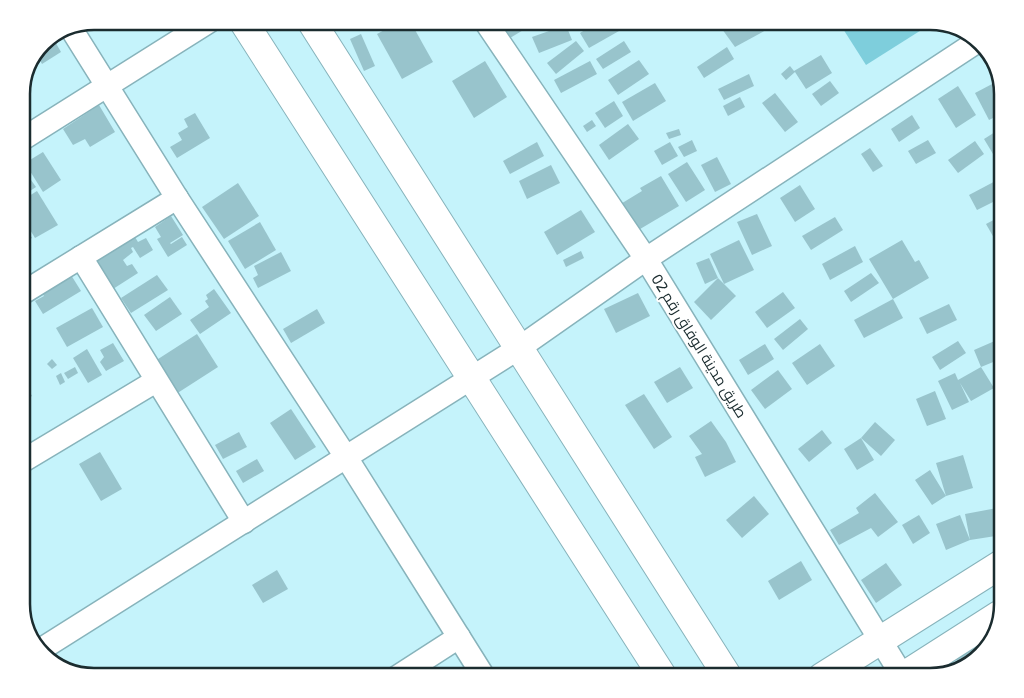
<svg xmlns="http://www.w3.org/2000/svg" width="1024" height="698" viewBox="0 0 1024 698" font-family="'Exo 2',Cairo,sans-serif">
  <rect width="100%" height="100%" fill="#c5f3fb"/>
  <path fill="#7ecedc" d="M838,21H930L934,22L866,65Z"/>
  <g fill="#98c4cc">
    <path d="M94,21H103L88,29L86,25Z"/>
    <path d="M401,21H410L433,62L402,79L377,34Z"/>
    <path d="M501,21H534L535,23L510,38Z"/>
    <path d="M599,21H613L619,31L589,48L580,33Z"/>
    <path d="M666,21H689L673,30Z"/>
    <path d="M734,21H764L768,29L735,47L722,29Z"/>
    <path d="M566,25L572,40L539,53L532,37Z"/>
    <path d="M361,34L375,66L364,71L350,39Z"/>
    <path d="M53,38L61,52L42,64L37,55L43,42Z"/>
    <path d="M576,41L584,51L556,74L547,63Z"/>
    <path d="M624,41L631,52L603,69L596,59Z"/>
    <path d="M727,47L734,59L704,78L697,67Z"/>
    <path d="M821,55L832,73L806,89L795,72L786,80L781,74L790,66L794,71Z"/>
    <path d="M639,60L649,74L618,95L608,80Z"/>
    <path d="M485,61L507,97L474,118L452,81Z"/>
    <path d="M590,61L597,74L561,93L554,80Z"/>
    <path d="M749,74L754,86L724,100L718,89Z"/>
    <path d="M830,81L839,93L821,106L812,94Z"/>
    <path d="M655,83L666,101L633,121L622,102Z"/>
    <path d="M994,83L1003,101V113L989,120L975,93Z"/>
    <path d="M958,86L976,115L956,128L938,99Z"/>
    <path d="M775,93L798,122L785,132L762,103Z"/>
    <path d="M740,97L745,107L728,116L723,106Z"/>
    <path d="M614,101L623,116L605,128L595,113Z"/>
    <path d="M99,105L115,132L90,147L85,139L73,145L63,129Z"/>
    <path d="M195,113L210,138L177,158L170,147L182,140L178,133L188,127L184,119Z"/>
    <path d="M912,115L920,128L899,142L891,129Z"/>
    <path d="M592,120L596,126L587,132L583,126Z"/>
    <path d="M628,124L639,139L609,160L599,145Z"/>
    <path d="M1003,127V147L993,154L984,139Z"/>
    <path d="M679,129L681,135L669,139L666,133Z"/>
    <path d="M692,140L697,151L684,157L678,147Z"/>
    <path d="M928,140L936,153L916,164L908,151Z"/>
    <path d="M975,141L984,154L958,173L948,160Z"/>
    <path d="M537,142L544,156L510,174L503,161Z"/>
    <path d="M670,142L678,156L662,165L654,151Z"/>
    <path d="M870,148L883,166L873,172L861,154Z"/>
    <path d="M43,152L61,180L43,192L25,163Z"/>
    <path d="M717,157L731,184L715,192L701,165Z"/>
    <path d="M1003,158V169L998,161Z"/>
    <path d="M687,162L705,190L686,202L668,174Z"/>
    <path d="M551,165L560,183L527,199L519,181Z"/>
    <path d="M21,166L36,187L21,197Z"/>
    <path d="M661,176L679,206L635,232L619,205L642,191L640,188Z"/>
    <path d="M1003,177V197L977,210L969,195Z"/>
    <path d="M238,183L259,216L224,239L202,207Z"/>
    <path d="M800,185L815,209L795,222L780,198Z"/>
    <path d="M37,191L58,225L35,238L21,215V201Z"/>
    <path d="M581,210L595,232L557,255L544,232Z"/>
    <path d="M757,214L772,246L752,255L737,222Z"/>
    <path d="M1003,215V233L994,238L986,224Z"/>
    <path d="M171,216L183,235L170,243L171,244L182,237L187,245L168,257L157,239L161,237L155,227Z"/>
    <path d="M835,217L843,230L811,250L802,236Z"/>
    <path d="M21,220L32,238L21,244Z"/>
    <path d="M260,222L276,250L245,269L228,241Z"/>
    <path d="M132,232L138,242L146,238L153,250L140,258L133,247L131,248L133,252L123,260L127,266L132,264L138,273L113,289L92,255Z"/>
    <path d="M739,240L754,270L724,284L710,254Z"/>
    <path d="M902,240L915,262L919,260L929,278L893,299L869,259Z"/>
    <path d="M855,246L863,262L830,280L822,264Z"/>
    <path d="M581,251L584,258L566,267L563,260Z"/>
    <path d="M281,252L291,271L258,288L253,278L258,275L254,266Z"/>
    <path d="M709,258L718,278L705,284L696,263Z"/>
    <path d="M66,267L81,291L43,314L35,301L44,296L37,285Z"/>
    <path d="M871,273L879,283L851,302L844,291Z"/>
    <path d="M157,275L168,290L131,313L121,298Z"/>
    <path d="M718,278L736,296L711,320L694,302Z"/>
    <path d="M214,289L231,313L200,334L190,320L209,307L205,301L208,299L206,295Z"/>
    <path d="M783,292L795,308L767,328L755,312Z"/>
    <path d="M638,293L650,316L616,333L604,309Z"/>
    <path d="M170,297L182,314L156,331L144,315Z"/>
    <path d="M893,299L903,318L864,338L854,320Z"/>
    <path d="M949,304L957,320L927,334L919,318Z"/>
    <path d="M92,308L103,327L67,347L56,328Z"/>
    <path d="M317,309L325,323L291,343L283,329Z"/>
    <path d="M800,319L808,329L783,350L774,339Z"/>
    <path d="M197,334L218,367L176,394L155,361Z"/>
    <path d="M997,340L1003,353V358L981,367L994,388L971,401L960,383L969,402L952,410L938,381L955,373L958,380L981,367L974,350Z"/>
    <path d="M958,341L966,353L940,370L932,357Z"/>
    <path d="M113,343L124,361L106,371L100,362L104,357L100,350Z"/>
    <path d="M765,344L774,359L748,375L739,360Z"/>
    <path d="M820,344L835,366L807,385L792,363Z"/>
    <path d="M87,349L102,375L88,383L73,358Z"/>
    <path d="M52,359L57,365L52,369L47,364Z"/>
    <path d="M75,367L78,373L68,379L64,373Z"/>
    <path d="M680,367L693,388L667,403L654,382Z"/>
    <path d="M778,370L792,389L765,409L751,390Z"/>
    <path d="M61,373L65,382L60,385L56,376Z"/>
    <path d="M21,377L32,396L21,402Z"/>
    <path d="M935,391L946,419L927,426L916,399Z"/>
    <path d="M644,394L672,437L654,449L625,405Z"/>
    <path d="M291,409L316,447L295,460L270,423Z"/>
    <path d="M711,421L726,442L736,462L705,477L695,457L702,454L689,436Z"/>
    <path d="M875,422L895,440L881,456L861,438Z"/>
    <path d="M822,430L832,443L809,462L798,449Z"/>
    <path d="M239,432L247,447L223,459L215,445Z"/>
    <path d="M861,438L874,460L857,470L844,449Z"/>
    <path d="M100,452L122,489L101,501L79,464Z"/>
    <path d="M963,455L973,488L946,496L932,505L915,480L930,470L946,496L936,463Z"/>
    <path d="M257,459L264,471L243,483L236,471Z"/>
    <path d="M875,493L898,522L878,537L871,528L839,545L830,530L859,513L856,508Z"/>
    <path d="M754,496L769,514L742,538L726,520Z"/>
    <path d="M997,508L1002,535L970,540L946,550L936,524L960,515L970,540L965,514Z"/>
    <path d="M919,515L930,533L913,544L902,525Z"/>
    <path d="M801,561L812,580L779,600L768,581Z"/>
    <path d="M886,563L902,585L876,603L861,580Z"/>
    <path d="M277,570L288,589L263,603L252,585Z"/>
    <path d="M995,629L990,645L989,646L984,633Z"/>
    <path d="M975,643L982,652L963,669L954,657Z"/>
  </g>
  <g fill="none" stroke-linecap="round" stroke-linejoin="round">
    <g stroke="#87b3bb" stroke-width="25">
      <g id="street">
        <path d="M485,21L646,259L903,677"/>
        <path d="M72,30L177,198L346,457L484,677"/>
        <path d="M21,140L210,21"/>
        <path d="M81,257L244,522"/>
        <path d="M21,294L177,198"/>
        <path d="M21,462L156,381"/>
        <path d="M40,650L519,348L646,259L978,41"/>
        <path d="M397,677L459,637"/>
      </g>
    </g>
    <g stroke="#87b3bb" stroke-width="30">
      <g id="secondary">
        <path d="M243,21L663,677"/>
        <path d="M311,21L728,677"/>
        <path d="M822,677L1003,563"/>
        <path d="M902,677L999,615"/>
      </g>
    </g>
    <use href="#street" stroke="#fff" stroke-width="22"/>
    <use href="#secondary" stroke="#fff" stroke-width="28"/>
  </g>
  <g text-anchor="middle" stroke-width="4" stroke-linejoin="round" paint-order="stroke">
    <g font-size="15" fill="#1b2c2f" stroke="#fff">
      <text transform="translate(699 346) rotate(58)" y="5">طريق مدينة الوفاق رقم 02</text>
    </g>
  </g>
  <path d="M0 0H1024V698H0ZM94 30H930A64 64 0 0 1 994 94V604A64 64 0 0 1 930 668H94A64 64 0 0 1 30 604V94A64 64 0 0 1 94 30Z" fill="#fff" fill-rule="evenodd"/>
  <path fill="none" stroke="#1b2c2f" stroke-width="2.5" d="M94 30H930A64 64 0 0 1 994 94V604A64 64 0 0 1 930 668H94A64 64 0 0 1 30 604V94A64 64 0 0 1 94 30Z"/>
</svg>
